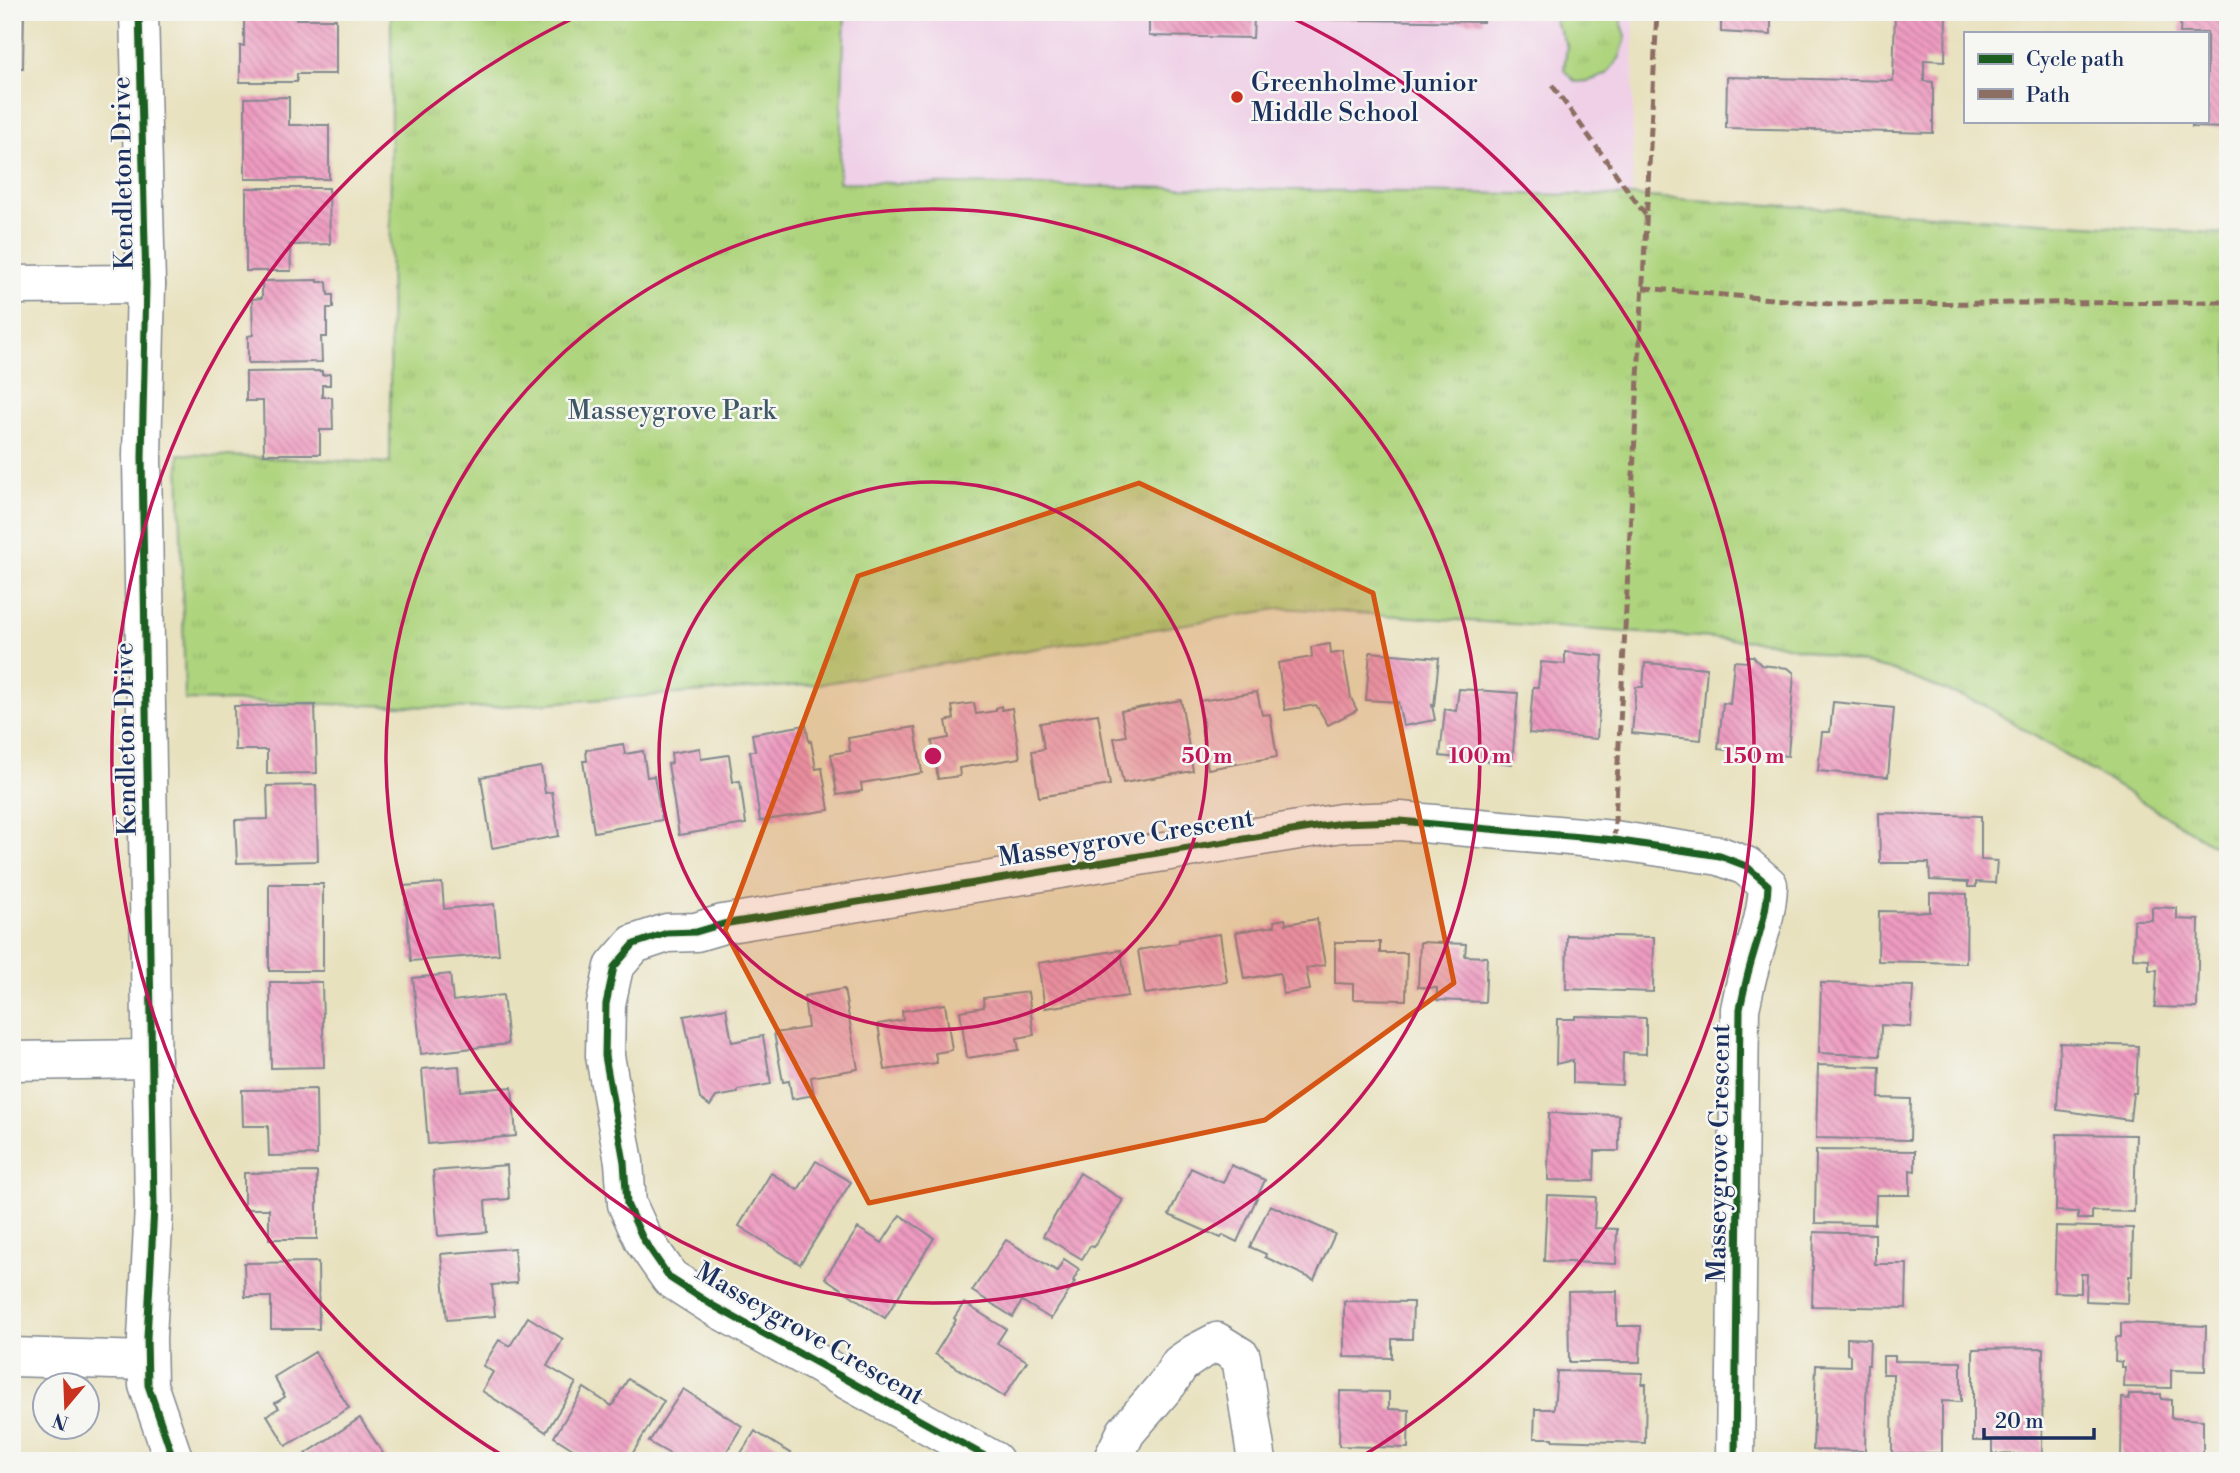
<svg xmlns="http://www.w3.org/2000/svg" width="2240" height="1473" viewBox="0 0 2240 1473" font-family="'Libre Bodoni',serif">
  <defs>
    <pattern id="grass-tufts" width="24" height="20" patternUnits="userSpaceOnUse" patternTransform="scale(1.75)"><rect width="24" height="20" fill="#aed47d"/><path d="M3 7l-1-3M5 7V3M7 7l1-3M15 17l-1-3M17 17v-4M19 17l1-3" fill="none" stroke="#95b66e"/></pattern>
    <pattern id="building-back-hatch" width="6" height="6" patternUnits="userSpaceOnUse" patternTransform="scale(1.75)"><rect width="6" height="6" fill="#ee9bc0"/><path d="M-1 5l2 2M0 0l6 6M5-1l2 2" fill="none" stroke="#c07f9f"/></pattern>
  </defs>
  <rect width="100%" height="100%" fill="#f6f6f2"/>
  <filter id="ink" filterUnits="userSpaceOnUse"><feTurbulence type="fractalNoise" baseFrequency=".0143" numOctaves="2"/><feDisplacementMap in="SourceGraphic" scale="14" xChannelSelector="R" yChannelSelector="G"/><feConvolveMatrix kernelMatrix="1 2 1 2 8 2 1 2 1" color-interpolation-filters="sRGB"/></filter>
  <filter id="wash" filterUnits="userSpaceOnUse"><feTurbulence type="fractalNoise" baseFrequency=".00686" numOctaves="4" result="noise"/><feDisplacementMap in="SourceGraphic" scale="28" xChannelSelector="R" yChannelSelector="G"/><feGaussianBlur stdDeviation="1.57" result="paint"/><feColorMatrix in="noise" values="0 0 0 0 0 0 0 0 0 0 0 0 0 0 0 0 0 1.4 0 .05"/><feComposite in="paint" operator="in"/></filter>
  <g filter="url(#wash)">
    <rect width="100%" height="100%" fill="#e8e1be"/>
    <path fill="#efd0e7" d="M845,12H1634L1632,196L839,182Z"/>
    <g fill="url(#grass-tufts)" stroke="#64826e" stroke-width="2">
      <path d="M391,12H845L839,182L1632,196L2228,234V854L1984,705L1891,670L1769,642L1283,608L820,684L473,708L185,700L179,454L390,463Z"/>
      <path d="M1557,12H1618L1626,36L1620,57L1606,75L1589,81L1575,82L1564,70L1567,46L1555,22Z"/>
    </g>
    <g id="blocks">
      <g fill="url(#building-back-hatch)">
        <path d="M12,12H24L23,68H12Z"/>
        <path d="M244,12H296V19H336V74H297V82H240V46H244Z"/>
        <path d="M1149,12H1483V22L1254,18L1253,38L1149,36Z"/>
        <path d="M1721,12H1771V35L1721,32Z"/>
        <path d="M1895,12H1946L1945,61L1924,60V81L1933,82V133L1726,128L1727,77L1893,81Z"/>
        <path d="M2181,12H2228V128L2192,127V121H2207V33H2180Z"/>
        <path d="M289,97V125H329V179H245V98Z"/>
        <path d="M246,188H329L330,244L290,245L291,271H246Z"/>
        <path d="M318,280V282H327L328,295H333V308H327V337H321L322,362L248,363V336L253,335L252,299L262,298V281Z"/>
        <path d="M322,371V375L330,374V385H322V397H332L333,430H320V454H264L263,401H246V372Z"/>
        <path d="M1330,644L1331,654L1343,652L1351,698L1357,710L1328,725L1316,705L1285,710L1278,663L1312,657L1311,647Z"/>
        <path d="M1370,652L1439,658L1434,706L1432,705L1435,720L1403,726L1398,702L1366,700Z"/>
        <path d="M1565,652L1603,656L1597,739L1529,733L1533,687H1538L1541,662L1565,664Z"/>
        <path d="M1747,656H1753L1761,665L1788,668L1794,673L1788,756L1718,749L1723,703L1730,704L1734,661L1747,662Z"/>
        <path d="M1645,663L1707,668L1701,740L1632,733L1636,687H1643Z"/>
        <path d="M1459,689L1518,693L1512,764L1440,756L1445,709L1456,711Z"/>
        <path d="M1257,692L1262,715L1270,714L1277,757L1208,769L1201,727H1204L1199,701Z"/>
        <path d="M1181,700L1193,771L1123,783L1114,738L1126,736L1121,711Z"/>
        <path d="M1833,702L1894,708L1888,777L1818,771L1822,732H1830Z"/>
        <path d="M974,703L976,714L996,711V708L1001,706L1002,710L1012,708L1020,758L959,768L960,776L938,779L932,741L949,738L946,721L954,719L952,706Z"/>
        <path d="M315,705L317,773L267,774V750H235L234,706Z"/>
        <path d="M1098,714L1110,785L1039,797L1032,751L1044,749L1040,723Z"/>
        <path d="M806,725L809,742L811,741L816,769L822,768L829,810L760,821L750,751H755L752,734Z"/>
        <path d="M915,727L922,773L861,783L862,791L837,795L831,754L850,751L848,738Z"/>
        <path d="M623,744L625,754L643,751L647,777L654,776L662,820L594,832L583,761H587L586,750Z"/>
        <path d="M700,748L701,759L729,755L733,782L740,781L746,824L679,835L668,764L672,763L671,753Z"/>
        <path d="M541,767L545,793L552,792L559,836L492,848L481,777Z"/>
        <path d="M316,785L318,861L237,863L235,820L268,819L267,786Z"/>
        <path d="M1879,813L1981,816V860L1997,861L1995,883L1976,882V887H1968V882L1930,880L1929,863H1880Z"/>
        <path d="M442,883L444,909L494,904L499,954L411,961L404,886Z"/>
        <rect x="269" y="884" width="54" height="87"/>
        <path d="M1930,893L1967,894L1966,963L1878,961L1879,911L1930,912Z"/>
        <path d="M2152,907L2177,908V919L2199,920L2197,1008L2155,1007L2157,970H2149V959L2133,958L2134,920H2152Z"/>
        <path d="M1285,919L1286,924L1317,919L1325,965L1306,968L1310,990L1283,994L1280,973L1244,979L1236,932L1275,926L1274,921Z"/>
        <path d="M1220,934L1227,982L1145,994L1138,950L1179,943V940Z"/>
        <path d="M1567,935L1654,937L1653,992L1566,989Z"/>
        <path d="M1335,942H1380V953H1407L1406,1000L1353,999V984L1335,983Z"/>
        <path d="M1420,942L1466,944L1465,956L1487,957L1485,1002L1437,1000V988L1418,987Z"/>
        <path d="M1121,950L1128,996L1045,1008L1038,963Z"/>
        <path d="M450,974L453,1001L503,995L508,1044L421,1054L413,978Z"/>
        <path d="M270,982H322L324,1067L271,1068Z"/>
        <path d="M1821,983L1913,986L1911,1027L1881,1025L1880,1056L1819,1053Z"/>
        <path d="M844,989L858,1069L811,1077L814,1095L792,1099L789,1081L783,1082L774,1033L808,1028L804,996Z"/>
        <path d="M1028,992L1034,1035L1017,1038L1019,1050L967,1058L960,1011L984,1007L983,998Z"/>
        <path d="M945,1004L952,1050L935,1053L937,1063L885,1070L878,1024L903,1020L902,1011Z"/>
        <path d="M726,1008L732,1042L763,1036L771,1084L738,1090V1093L716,1097L710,1106L700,1099L684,1016Z"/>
        <path d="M1575,1016L1646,1018V1054L1623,1053L1622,1085L1573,1083V1060L1556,1064L1557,1019H1575Z"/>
        <path d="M2060,1043L2138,1046L2136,1093H2133L2130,1120L2057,1110Z"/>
        <path d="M1818,1065L1880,1067L1879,1098L1911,1099L1910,1140L1816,1138Z"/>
        <path d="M459,1066L461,1091L512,1087L516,1136L428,1144L422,1069Z"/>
        <path d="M316,1089L317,1155L269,1156L268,1126H243L242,1090Z"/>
        <path d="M1549,1113L1619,1115V1151H1595L1594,1181L1548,1180Z"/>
        <path d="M2057,1134L2136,1135L2134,1212L2092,1211V1219H2078V1212L2056,1211Z"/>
        <path d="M1816,1150L1915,1151V1171L1910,1170V1195H1876L1875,1224L1815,1223Z"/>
        <path d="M816,1161L851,1182L800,1264L739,1226L771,1173L798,1190Z"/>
        <path d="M507,1165L509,1199L485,1201L487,1232L438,1236L433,1171Z"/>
        <path d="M1231,1165L1265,1180L1237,1242L1223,1235L1221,1238L1169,1215L1191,1168L1223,1183Z"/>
        <path d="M317,1172V1239H269V1209H244V1173Z"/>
        <path d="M1080,1173L1123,1200L1094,1247L1090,1246L1082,1259L1043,1236Z"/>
        <path d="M1547,1195L1596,1197L1594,1228L1617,1229L1616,1264L1544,1261Z"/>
        <path d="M1270,1205L1335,1234L1314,1280L1265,1257L1266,1254L1250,1247Z"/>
        <path d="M900,1215L934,1238L885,1318L825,1278L858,1228L882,1243Z"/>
        <path d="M2056,1226L2133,1228L2132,1276H2129L2128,1303L2086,1301L2087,1274H2081V1293L2054,1292Z"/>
        <path d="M1814,1232L1875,1234V1264H1907L1906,1308L1812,1306Z"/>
        <path d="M1006,1240L1057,1271L1064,1259L1079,1269L1073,1281L1075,1282L1051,1319L1022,1301L1013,1317L972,1291Z"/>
        <path d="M514,1248L517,1283L492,1285L495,1316L447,1320L441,1254Z"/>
        <path d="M318,1262L319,1329H271V1297H245L244,1263Z"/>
        <path d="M1617,1291V1326H1641L1640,1362H1569L1568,1292Z"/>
        <path d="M1344,1301L1413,1302L1412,1339H1392V1358L1344,1357Z"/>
        <path d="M964,1303L1006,1329L997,1343L1027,1361L1004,1397L935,1354L956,1320L954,1318Z"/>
        <path d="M528,1317L563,1339L547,1366L576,1383L546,1432L482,1391L493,1372L483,1366L499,1340L510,1346Z"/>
        <path d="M2121,1323L2206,1326L2205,1371L2171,1370V1388L2124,1387L2125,1367H2122V1362L2115,1361L2116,1337H2121Z"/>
        <path d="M1847,1338L1870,1339L1869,1365H1867L1865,1451L1813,1450L1816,1365L1850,1366V1355L1847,1354Z"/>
        <path d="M2043,1348L2042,1455L1992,1454V1441H1973V1349Z"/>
        <path d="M315,1352L349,1408L286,1446L267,1415L279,1408L275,1403L285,1397L274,1377Z"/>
        <path d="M1883,1356H1895V1361L1961,1362V1402L1942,1401V1453H1892L1893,1374H1883Z"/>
        <path d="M1557,1371L1643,1373L1642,1384H1646L1645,1443L1553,1440V1438H1534L1535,1409H1554Z"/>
        <path d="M628,1379L664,1401L628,1461H592L554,1437L584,1388L612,1406Z"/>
        <path d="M683,1389L742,1426L721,1461H673L675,1457L649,1442Z"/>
        <path d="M1340,1391L1389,1392V1409L1409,1410L1408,1448L1339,1446Z"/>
        <path d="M2129,1394H2161V1399L2171,1400V1418L2203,1420V1461L2121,1460L2122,1398L2129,1399Z"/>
        <path d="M360,1418L388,1461H295Z"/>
        <path d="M755,1431L756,1432L803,1461H736Z"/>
      </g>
    </g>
  </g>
  <g filter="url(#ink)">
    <use href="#blocks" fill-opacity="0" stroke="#82888e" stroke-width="2"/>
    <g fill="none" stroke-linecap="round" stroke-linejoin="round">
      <g stroke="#82888e" stroke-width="41">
        <g id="minor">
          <path d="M139,12L146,284L142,457L154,1207L147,1338L148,1385L174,1461"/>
          <path d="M12,285L146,284"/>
          <path d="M12,1061L152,1059"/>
          <path d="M12,1357L147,1361"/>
          <path d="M994,1461L712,1305L670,1278L643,1239L627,1204L624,1162L605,1056L606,1004L614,967L634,944L667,933L696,932L723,924L1341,823L1400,821L1614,840L1720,856L1746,866L1768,885C1767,914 1758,938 1750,966C1746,980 1743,995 1740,1009L1735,1461"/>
          <path d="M1112,1461L1126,1432L1168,1383L1180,1364L1196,1353L1217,1342L1241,1357L1257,1461"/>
        </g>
      </g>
      <use href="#minor" stroke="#fff" stroke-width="38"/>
      <g stroke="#8d6e63" stroke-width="5" stroke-dasharray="10 5" stroke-linecap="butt">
        <path d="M1552,85L1647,217"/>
        <path d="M1643,288L1830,304L2228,302"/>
        <path d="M1614,840L1657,12"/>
      </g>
      <g stroke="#f6f6f2" stroke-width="11">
        <g id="cycleway">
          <path d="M139,12L146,284L142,457L154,1207L147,1338L148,1385L174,1461"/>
          <path d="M994,1461L712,1305L670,1278L643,1239L627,1204L624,1162L605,1056L606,1004L614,967L634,944L667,933L696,932L723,924L1341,823L1400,821L1614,840L1720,856L1746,866L1768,885C1767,914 1758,938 1750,966C1746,980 1743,995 1740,1009L1735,1461"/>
        </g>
      </g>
      <use href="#cycleway" stroke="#1b5e20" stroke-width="7"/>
    </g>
  </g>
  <path fill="#d45514" fill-opacity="0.2" stroke="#d45514" stroke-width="5" stroke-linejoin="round" d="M1139,483L1373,593L1454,983L1265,1120L869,1203L725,931L858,576Z"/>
  <g fill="none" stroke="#c2185b" stroke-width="3.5">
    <circle cx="933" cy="756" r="274"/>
    <circle cx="933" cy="756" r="547"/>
    <path d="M510 1460A821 821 0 0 1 580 15M1286 15A821 821 0 0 1 1356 1460"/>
  </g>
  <circle fill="#c8321e" stroke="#f6f6f2" stroke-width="2.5" cx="1237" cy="97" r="7"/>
  <g text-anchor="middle" stroke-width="5" stroke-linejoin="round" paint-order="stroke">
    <g font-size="26" fill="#1b2f5e" stroke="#f6f6f2" text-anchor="start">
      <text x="1251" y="91">Greenholme Junior<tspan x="1251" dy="30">Middle School</tspan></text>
    </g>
    <g font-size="26" fill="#1b2f5e" stroke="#f6f6f2">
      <text transform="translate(122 173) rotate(-91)" y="9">Kendleton Drive</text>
      <text transform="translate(125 739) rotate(-91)" y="9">Kendleton Drive</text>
      <text transform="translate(1126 837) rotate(-9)" y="9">Masseygrove Crescent</text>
      <text transform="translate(1718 1153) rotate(-89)" y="9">Masseygrove Crescent</text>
      <text transform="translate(810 1333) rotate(30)" y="9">Masseygrove Crescent</text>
    </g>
    <g font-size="26" fill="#405866" stroke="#f6f6f2">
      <text x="672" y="419">Masseygrove Park</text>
    </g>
  </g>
  <circle cx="933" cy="756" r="10" fill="#c2185b" stroke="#f6f6f2" stroke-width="3.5"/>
  <g font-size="21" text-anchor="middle" font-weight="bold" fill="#c2185b" stroke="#f6f6f2" stroke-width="5" stroke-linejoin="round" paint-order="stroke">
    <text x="1207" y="763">50 m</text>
    <text x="1480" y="763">100 m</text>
    <text x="1754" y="763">150 m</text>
  </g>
  <rect width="2240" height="1473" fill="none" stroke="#f6f6f2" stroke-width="42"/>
  <rect x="1964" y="32" width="245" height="91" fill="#f6f6f2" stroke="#9ea6b7" stroke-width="2"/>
  <rect x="1978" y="54" width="35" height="10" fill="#1b5e20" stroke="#9ea6b7" stroke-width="2"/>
  <text x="2026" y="66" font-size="21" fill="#1b2f5e">Cycle path</text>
  <rect x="1978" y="89" width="35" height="10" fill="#8d6e63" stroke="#9ea6b7" stroke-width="2"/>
  <text x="2026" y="102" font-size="21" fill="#1b2f5e">Path</text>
  <g transform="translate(66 1406) rotate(199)"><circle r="33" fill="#f6f6f2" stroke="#9ea6b7" stroke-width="2"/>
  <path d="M0-5L12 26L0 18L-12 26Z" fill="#c8321e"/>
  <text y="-10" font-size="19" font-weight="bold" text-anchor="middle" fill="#1b2f5e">N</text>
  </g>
  <path d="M1984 1428v10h110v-10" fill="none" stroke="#1b2f5e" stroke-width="3.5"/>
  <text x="1995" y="1428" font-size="21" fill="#1b2f5e" stroke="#f6f6f2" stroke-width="5" paint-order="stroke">20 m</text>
</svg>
